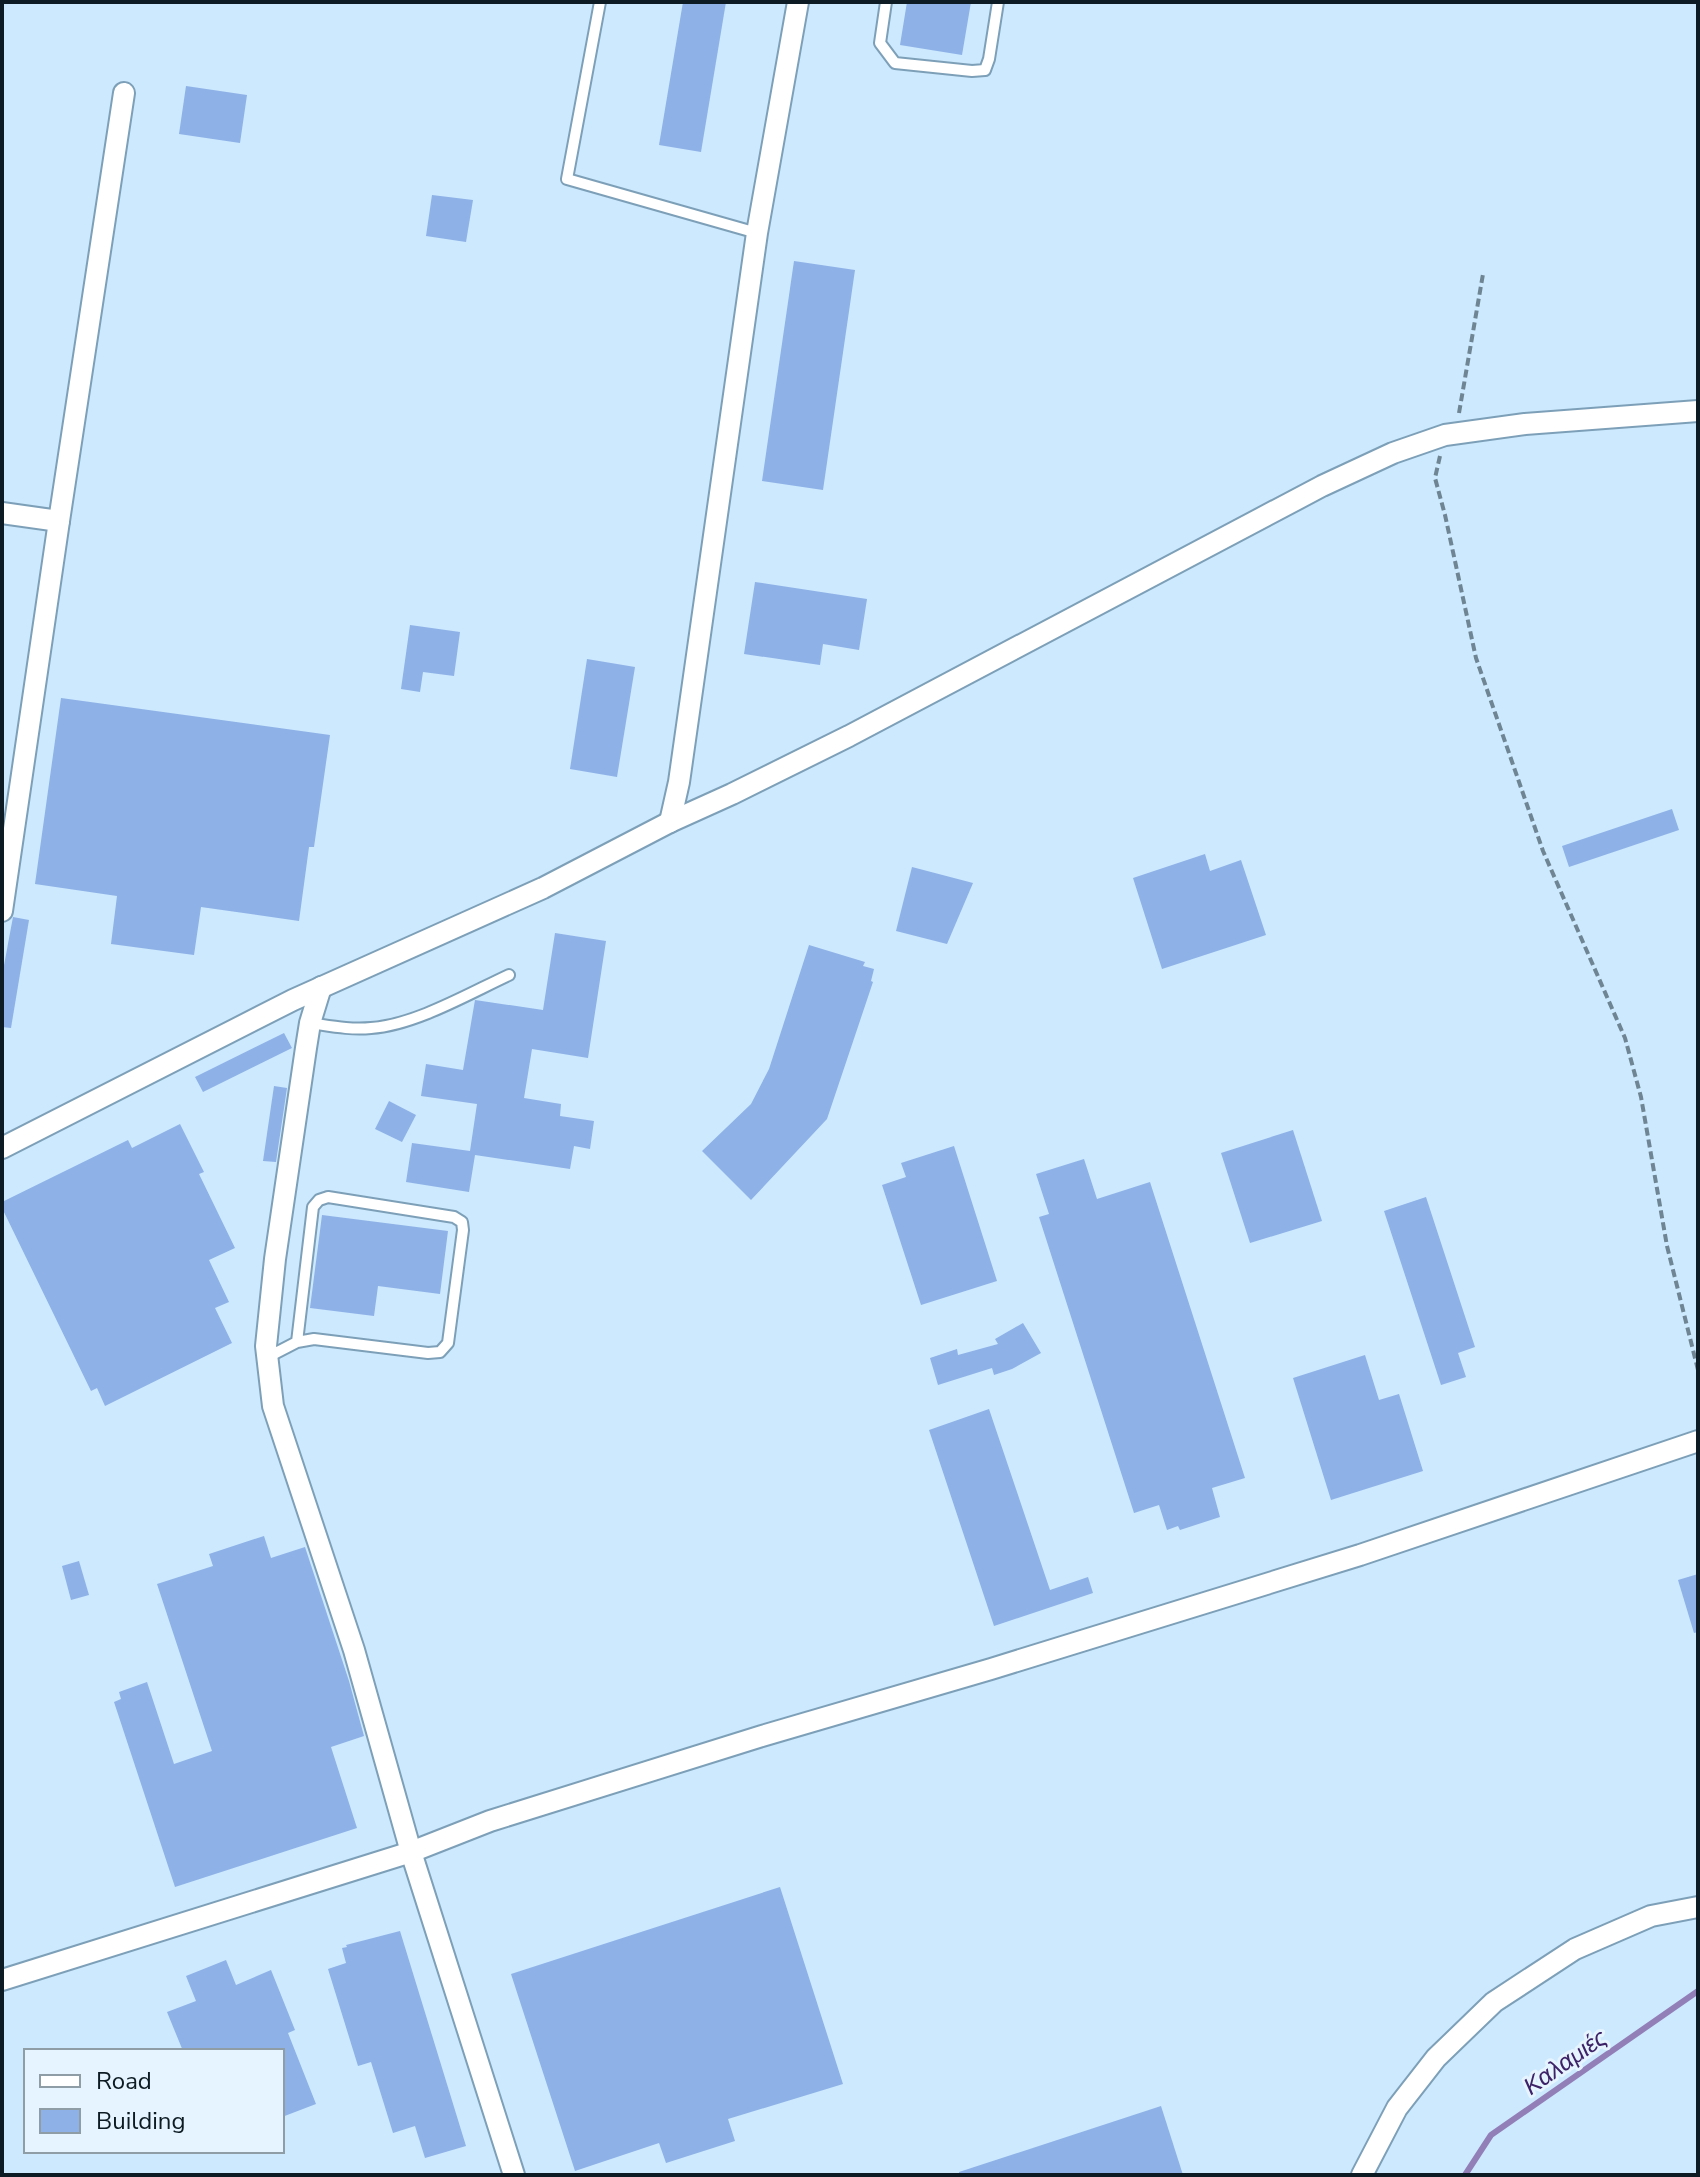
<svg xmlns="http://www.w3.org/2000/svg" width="1700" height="2177" viewBox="0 0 1700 2177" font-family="'Nunito Sans',sans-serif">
  <rect width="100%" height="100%" fill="#cce9fe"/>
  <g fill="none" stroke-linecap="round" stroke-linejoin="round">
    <path stroke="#927fb8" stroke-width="6" d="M1465,2175L1491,2135L1698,1991"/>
  </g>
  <g fill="#8eb1e7">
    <path d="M683,2H726L701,152L659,145Z"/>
    <path d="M907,2H971L962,55L900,45Z"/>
    <path d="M186,86L247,95L240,143L179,134Z"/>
    <path d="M432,195L473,200L466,242L426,236Z"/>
    <path d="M794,261L855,270L823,490L762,481Z"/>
    <path d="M755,582L867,599L859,650L823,644L820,665L744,654Z"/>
    <path d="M410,625L460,632L454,676L423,672L420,692L401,689Z"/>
    <path d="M587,659L635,667L617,777L570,769Z"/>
    <path d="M61,698L330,735L314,847H309L299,921L201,907L194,955L111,944L117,896L35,884Z"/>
    <path d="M1672,809L1679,830L1569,867L1562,846Z"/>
    <path d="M1205,854L1210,871L1241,860L1266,935L1162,969L1133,878Z"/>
    <path d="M912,867L973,883L947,944L896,931Z"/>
    <path d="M13,917L29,920L11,1028L2,1027V976Z"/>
    <path d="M555,933L606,941L588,1058L532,1049L524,1098L561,1104L560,1116L594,1121L590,1149L574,1146L570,1169L475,1155L469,1192L406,1182L412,1143L470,1151L477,1104L421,1096L426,1064L463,1070L475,1000L543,1010Z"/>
    <path d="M809,945L865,962L863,966L874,969L871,981L873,982L827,1119L751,1200L702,1151L751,1104L769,1069Z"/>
    <path d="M284,1033L292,1048L203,1092L195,1077Z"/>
    <path d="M274,1086L287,1088L276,1162L263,1161Z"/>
    <path d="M389,1101L416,1115L402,1142L375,1129Z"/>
    <path d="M180,1124L204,1172L199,1174L235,1248L209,1260L229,1302L215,1308L232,1343L105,1406L97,1388L91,1391L2,1208V1202L128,1140L132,1148Z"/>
    <path d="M1293,1130L1322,1221L1250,1243L1221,1153Z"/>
    <path d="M954,1146L997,1281L921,1305L882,1185L906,1177L901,1163Z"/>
    <path d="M1084,1159L1097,1199L1150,1182L1245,1478L1212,1488L1220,1517L1180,1530L1178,1526L1167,1530L1159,1505L1134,1513L1039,1217L1049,1214L1036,1174Z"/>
    <path d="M1426,1197L1475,1347L1458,1353L1466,1377L1441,1385L1384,1211Z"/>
    <path d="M322,1215L448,1231L440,1294L378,1286L374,1316L310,1308Z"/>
    <path d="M1023,1323L1041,1353L1012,1369L994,1375L992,1368L938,1385L930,1358L957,1349L958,1355L998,1344L995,1339Z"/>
    <path d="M1365,1355L1379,1400L1399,1394L1423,1471L1331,1500L1293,1378Z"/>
    <path d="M989,1409L1050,1590L1088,1577L1093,1593L994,1626L929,1430Z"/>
    <path d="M264,1536L271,1558L305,1547L349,1681L364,1736L331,1747L357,1828L175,1887L114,1702L121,1699L119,1692L147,1682L174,1764L212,1751L157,1584L213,1566L209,1554Z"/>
    <path d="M79,1561L89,1595L71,1600L62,1566Z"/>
    <path d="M1698,1574V1632L1694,1633L1678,1580Z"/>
    <path d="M780,1887L843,2084L728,2119L735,2141L666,2163L659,2143L575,2171L511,1974Z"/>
    <path d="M400,1931L466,2146L425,2158L415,2126L393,2133L371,2062L358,2066L328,1969L346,1963L342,1948L347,1947L346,1945Z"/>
    <path d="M226,1960L236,1985L271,1970L295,2030L288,2033L316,2104L282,2117V2051H183L167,2012L196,2001L186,1976Z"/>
    <path d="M1161,2106L1183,2175H959V2172Z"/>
  </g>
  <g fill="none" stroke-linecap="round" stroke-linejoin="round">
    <g stroke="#7da0b8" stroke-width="14">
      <g id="lane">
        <path d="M600,2L567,179L757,233"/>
        <path d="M886,2L880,43L895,63L972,71L985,70L989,59L998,2"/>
        <path d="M310,1023C331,1026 350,1030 371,1028C415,1025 468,994 509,975"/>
        <path d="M266,1358L297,1342L314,1339L428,1353L440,1352L448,1343L463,1230L462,1222L454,1217L328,1197L319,1200L313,1207L297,1342"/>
      </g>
    </g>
    <g stroke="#7da0b8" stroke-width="24">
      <g id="street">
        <path d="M2,513L59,521"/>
        <path d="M670,822L679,782L757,233L798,2"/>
        <path d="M2,911L59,521L124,93"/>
        <path d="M321,987L310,1023L306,1048L275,1259L266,1346L273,1406L354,1650L411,1852L514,2175"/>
        <path d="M2,1148L293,1000L543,888L670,822L732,794L849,736L1322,486L1393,453L1445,435L1525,424L1698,411"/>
        <path d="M2,1980L411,1852L490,1821L762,1736L991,1669L1360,1555L1698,1441"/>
        <path d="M1362,2175L1397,2108L1436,2058L1494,2002L1575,1949L1651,1916L1698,1907"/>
      </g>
    </g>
    <g stroke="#6f8594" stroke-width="4" stroke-dasharray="8 4" stroke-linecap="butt">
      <path d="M1459,413L1483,274"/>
      <path d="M1440,456L1435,478L1445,515L1476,658L1543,851L1625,1038L1641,1097L1667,1246L1698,1370"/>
    </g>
    <use href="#lane" stroke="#fff" stroke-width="10"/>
    <use href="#street" stroke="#fff" stroke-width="20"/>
  </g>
  <g text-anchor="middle" stroke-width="6" stroke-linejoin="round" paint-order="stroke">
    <g font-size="24" font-style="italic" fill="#3e2267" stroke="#e5f4fe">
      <text transform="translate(1565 2062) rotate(-35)" y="8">Καλαμιές</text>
    </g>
  </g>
  <rect width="1700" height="2177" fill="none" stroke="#0d1b24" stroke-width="8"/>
  <rect x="24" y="2049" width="260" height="104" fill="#e5f4fe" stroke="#8f9da7" stroke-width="2"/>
  <rect x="40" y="2075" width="40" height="12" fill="#ffffff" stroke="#8f9da7" stroke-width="2"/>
  <text x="96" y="2089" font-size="24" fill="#0d1b24">Road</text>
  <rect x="40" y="2109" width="40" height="24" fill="#8eb1e7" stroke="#8f9da7" stroke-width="2"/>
  <text x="96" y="2129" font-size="24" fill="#0d1b24">Building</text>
</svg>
